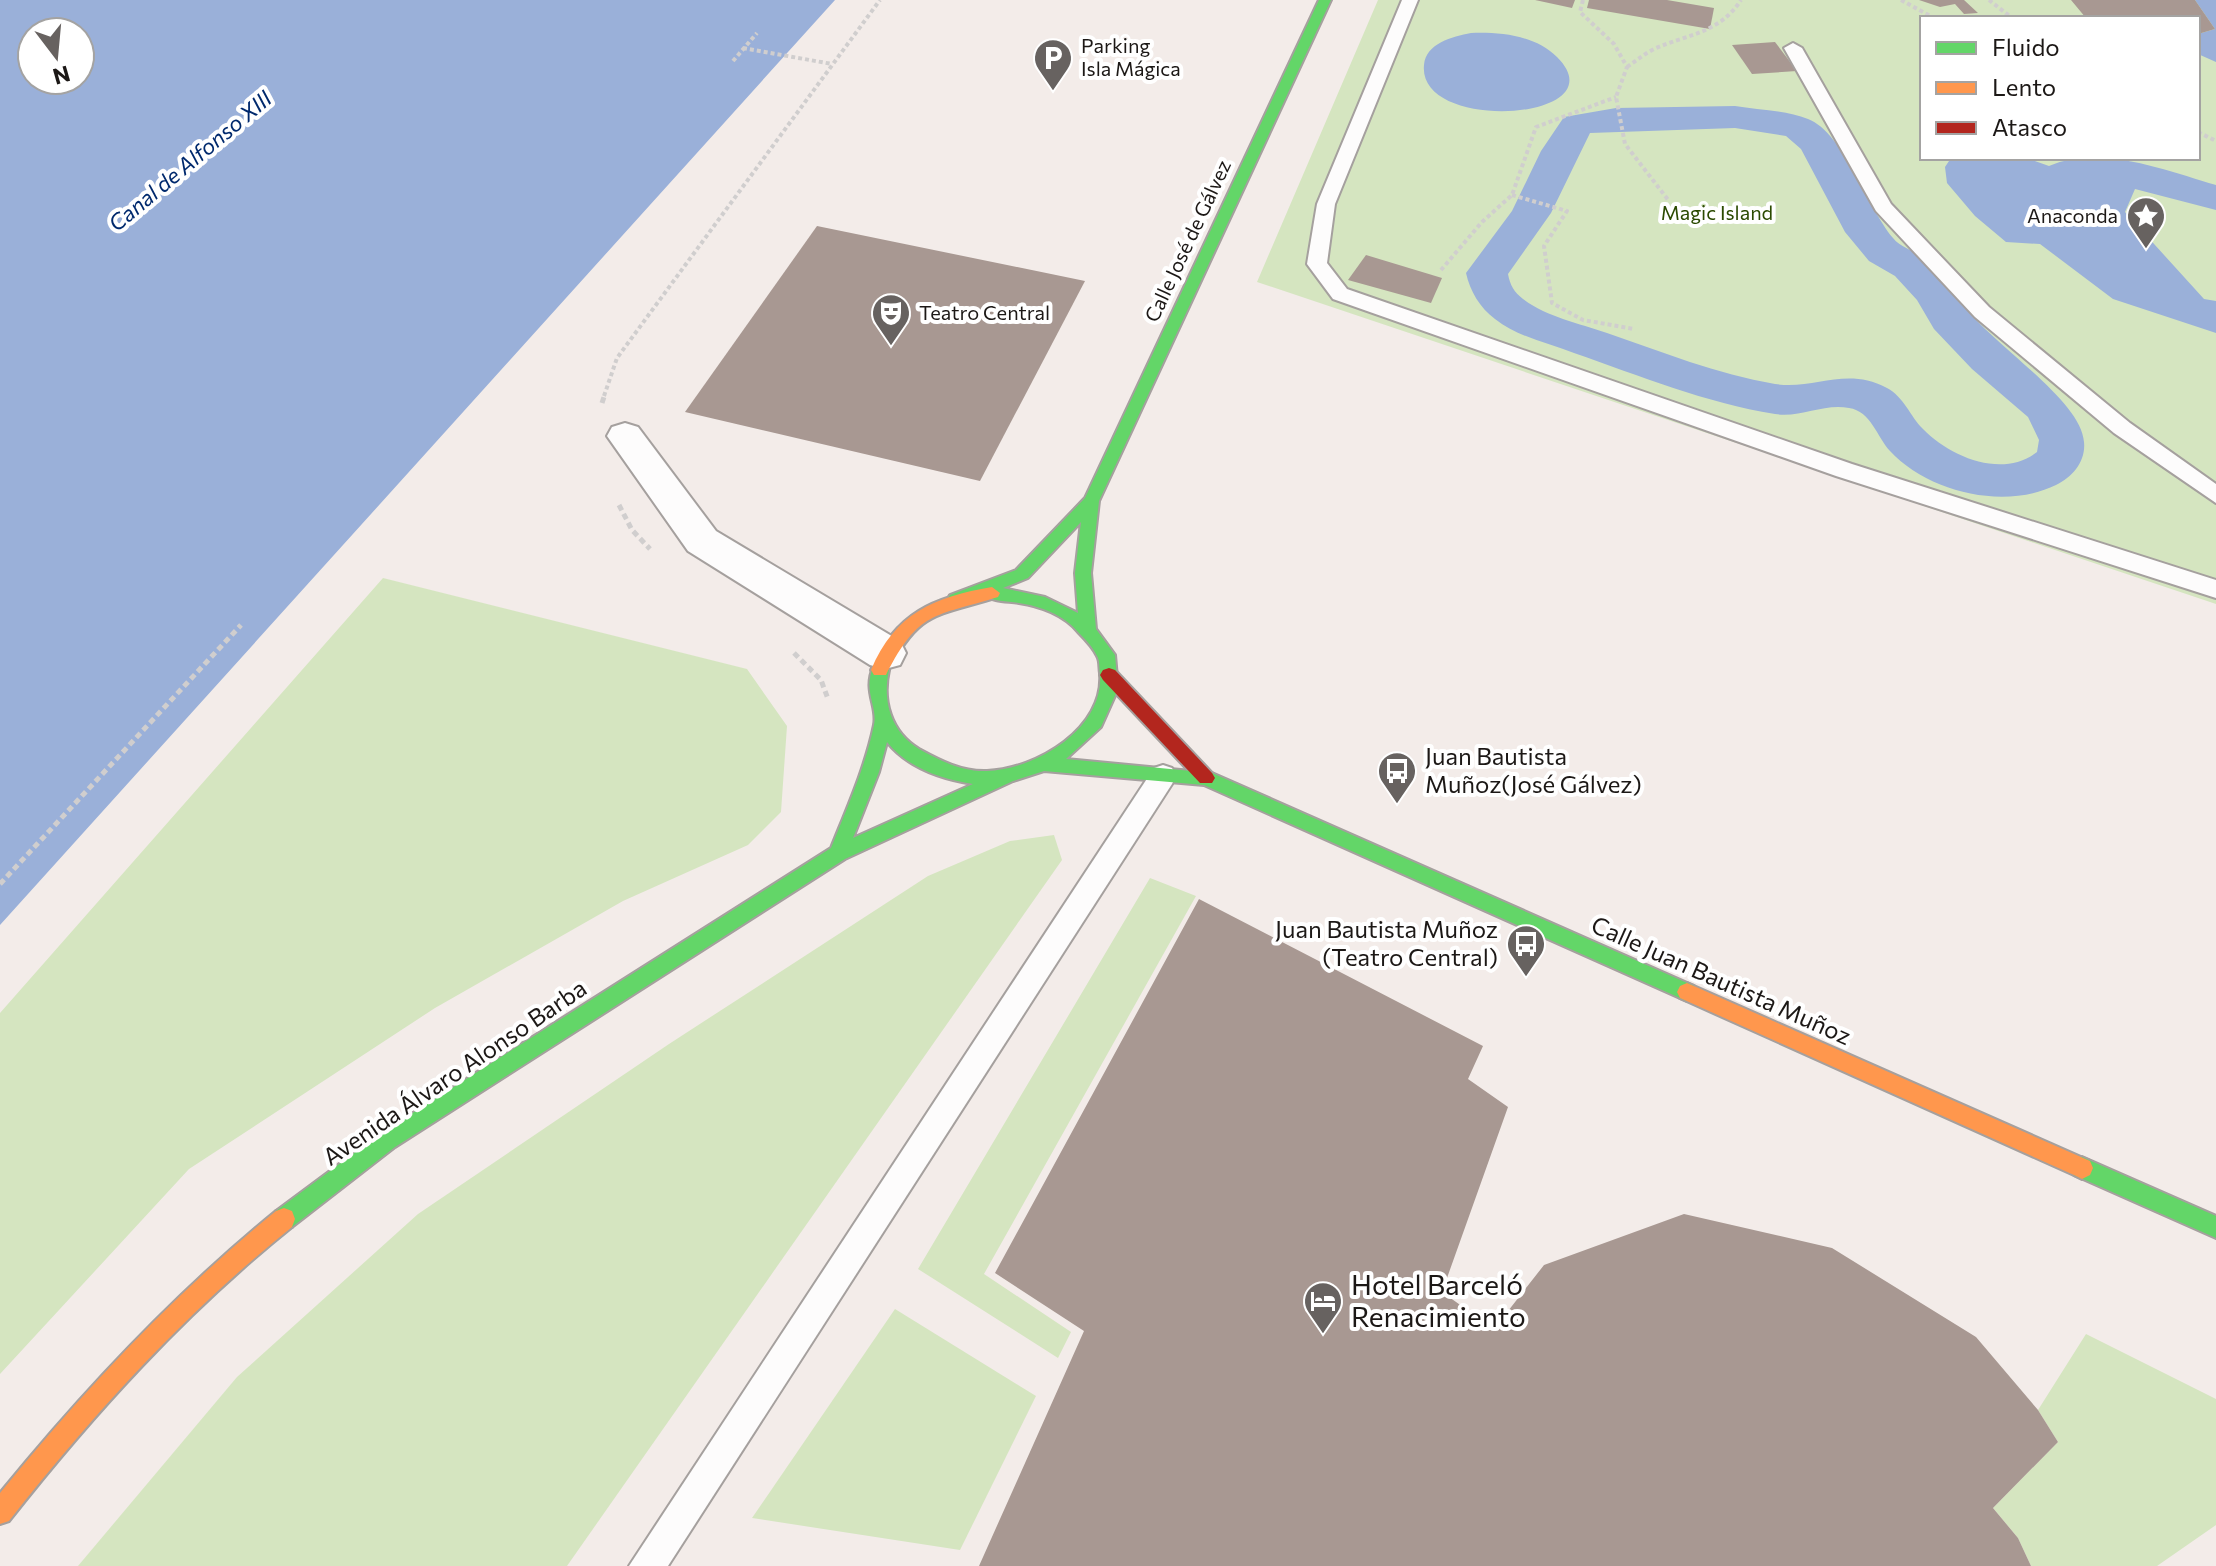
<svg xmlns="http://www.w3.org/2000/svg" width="2216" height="1566" viewBox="0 0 2216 1566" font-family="Commissioner,sans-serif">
  <rect width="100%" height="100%" fill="#f3ece9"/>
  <g fill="#d5e5c0" fill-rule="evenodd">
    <path d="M1378,0H2216V604L1257,282ZM1922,18H2198V158H1922Z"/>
    <path d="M383,578L747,669L787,726L781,812L748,845L623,901L435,1008L189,1169L0,1374V1013Z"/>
    <path d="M1054,835L1062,860L567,1566H78L237,1377L418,1214L669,1044L928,876L1010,841Z"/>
    <path d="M1150,878L1196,896L984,1274L1071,1332L1058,1358L918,1269Z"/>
    <path d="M895,1309L1036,1396L960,1550L752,1518Z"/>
    <path d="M2086,1334L2216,1399V1525L2157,1566H2031L2018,1538L1993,1508L2058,1442L2038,1410Z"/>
  </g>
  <g fill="#9ab0d9" fill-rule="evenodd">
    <path d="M0,0H835L0,925ZM80,32V80H32V32Z"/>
    <path d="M2195,0H2216V62L2198,54V34L2215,29Z"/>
    <path d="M1471,33C1500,32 1535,35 1557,57C1621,121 1417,134 1424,65C1426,43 1452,37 1471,33Z"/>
    <path d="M1951,158H2026L2049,166C2100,144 2164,170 2216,185V210L2135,189L2125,212L2204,299L2216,301V333L2113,299L2040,244L2006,242L1975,216L1947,183L1945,167Z"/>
  </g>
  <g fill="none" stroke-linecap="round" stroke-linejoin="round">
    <path fill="#9ab0d9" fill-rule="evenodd" d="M1735,106C1758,110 1786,110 1808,119C1844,133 1867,207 1893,238C1901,248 1914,250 1924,258C1936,268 1948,282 1956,295C1983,340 2081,397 2084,442C2086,461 2073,477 2056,485C2005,510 1929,493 1890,451C1877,437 1871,411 1849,408C1824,403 1801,418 1775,414C1706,403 1640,376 1574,353C1548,343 1518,337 1495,319C1480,308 1470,291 1466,273L1512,211L1541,151L1564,117L1616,108ZM1735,128L1786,136L1801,149L1845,232L1869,261L1895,276L1917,300L1934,329L1972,369L2028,417L2039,440L2037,452C2003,479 1950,457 1923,429C1910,416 1904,397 1887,388C1846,366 1815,390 1775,384C1717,374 1662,352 1607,333C1578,323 1547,317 1523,299C1514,292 1510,285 1508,274L1551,213L1590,133Z"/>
  </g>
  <g fill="#a89892">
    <path d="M1535,0H1575L1572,8Z"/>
    <path d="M1589,0H1667L1714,8L1710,29L1587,8Z"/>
    <path d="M1919,0H1964L1978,13L1964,14L1955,4L1940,7Z"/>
    <path d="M2071,0H2195L2215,29L2198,34V18H2086Z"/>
    <path d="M1775,42L1797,71L1752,74L1732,45Z"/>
    <path d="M817,226L1085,281L980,481L685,412Z"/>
    <path d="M1366,255L1442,278L1431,303L1348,280Z"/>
    <path d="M1199,899L1483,1046L1468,1079L1508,1107L1442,1292L1494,1329L1544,1265L1684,1214L1832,1248L1976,1337L2038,1410L2058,1442L1993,1508L2018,1538L2031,1566H979L1084,1331L995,1273Z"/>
  </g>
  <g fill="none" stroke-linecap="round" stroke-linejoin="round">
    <g stroke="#a5a09e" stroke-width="4">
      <g id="lane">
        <path d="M1402,0H1418L1335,204L1327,263L1347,289L1852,464L2216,580V598L1836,476L1333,299L1307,264L1317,204Z"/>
        <path d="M1793,43L1802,48L1891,204L1989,307L2130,423L2216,484V503L2114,433L1975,317L1876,211L1784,48Z"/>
        <path d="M1163,765L1172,768L1176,776L1172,784L668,1566H629L1154,768Z"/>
      </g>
    </g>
    <g stroke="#a5a09e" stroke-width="4">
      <path id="street" d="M625,423L638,427L716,531L900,641L906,653L900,665L885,669L870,665L688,551L607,436L612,427Z"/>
    </g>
    <g stroke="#a5a09e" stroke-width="4">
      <g id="fast">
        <path d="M1319,0H1331L1099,501L1091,573L1096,629L1115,655L1118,689L1101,727L1066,759L1212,773L1694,986L1697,992L1694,998L1687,1001L1680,998L1204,785L1044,771L1013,781L845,859L395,1147L292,1227L284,1230L276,1227L273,1219L276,1211L381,1133L831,848C847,808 865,768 874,725C878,706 862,691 874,665L880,663L889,670C882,701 891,732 919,749C941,761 962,772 987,771C1037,769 1105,728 1100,673C1099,668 1100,660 1097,656C1093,647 1085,639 1078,632C1064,615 1040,606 1019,603C1008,601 993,602 985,595L956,605L948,599L950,595L1016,570L1085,498ZM1081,522L1075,573L1078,613L1045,597L1003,588L1028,578ZM887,742C908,768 941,779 973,784L853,838L879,772Z"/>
        <path d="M2082,1157L2216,1216V1238L2074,1175L2071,1168L2074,1161Z"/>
      </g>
    </g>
    <g stroke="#a5a09e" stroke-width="4">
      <g id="slow">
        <path d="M992,587L1000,593L998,597C934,617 919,610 886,675H874L871,670C895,613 934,597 992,587Z"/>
        <path d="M1687,983L2090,1161L2093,1168L2090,1175L2082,1179L2074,1175L1680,998L1677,992L1680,986Z"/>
        <path d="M284,1208L292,1211L295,1219L292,1227C185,1313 94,1413 9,1521L0,1524V1493C84,1390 173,1295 276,1211Z"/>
      </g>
    </g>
    <g stroke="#a5a09e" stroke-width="4">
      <path id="jam" d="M1109,668L1115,670L1212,773L1215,778L1212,783H1200L1103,680L1100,675L1103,670Z"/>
    </g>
    <g stroke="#d0cece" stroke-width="4" stroke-dasharray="4 3" stroke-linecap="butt">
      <path d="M1583,0L1580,12L1614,44L1627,67L1616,97L1625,144L1669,201"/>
      <path d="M1901,0L1934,18"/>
      <path d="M1989,0L2012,18"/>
      <path d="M743,48L832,64"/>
      <path d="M733,61L757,33"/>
      <path d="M1627,67C1636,61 1644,54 1654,49C1687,34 1719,34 1741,0"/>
      <path d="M2198,132L2216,141"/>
      <path d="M1512,195L1567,211L1544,246L1552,303L1583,320L1634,329"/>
      <path d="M1441,270L1482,222L1512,195L1536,127L1616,97"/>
      <path d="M604,396L617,358L880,0"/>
    </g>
    <g stroke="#d0cece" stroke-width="5" stroke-dasharray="6 4" stroke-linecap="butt">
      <path d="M602,403L605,394"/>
      <path d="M619,505L632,530L650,549"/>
      <path d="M794,653L821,680L828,699"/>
      <path d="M0,884L241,625"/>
    </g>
    <use href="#lane" fill="#fdfcfc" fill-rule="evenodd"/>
    <use href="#street" fill="#fdfcfc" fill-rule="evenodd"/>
    <use href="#fast" fill="#63d668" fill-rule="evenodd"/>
    <use href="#slow" fill="#ff974d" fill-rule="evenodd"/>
    <use href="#jam" fill="#b3261e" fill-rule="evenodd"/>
  </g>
  <defs>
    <g id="parking-pin" transform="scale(2)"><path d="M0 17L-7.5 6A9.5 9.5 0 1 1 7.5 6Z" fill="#676260" stroke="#fff"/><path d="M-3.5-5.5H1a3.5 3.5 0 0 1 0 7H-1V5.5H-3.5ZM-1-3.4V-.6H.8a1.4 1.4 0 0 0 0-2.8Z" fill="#fff"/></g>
    <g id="sight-pin" transform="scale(2)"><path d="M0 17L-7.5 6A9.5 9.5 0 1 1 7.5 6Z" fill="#676260" stroke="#fff"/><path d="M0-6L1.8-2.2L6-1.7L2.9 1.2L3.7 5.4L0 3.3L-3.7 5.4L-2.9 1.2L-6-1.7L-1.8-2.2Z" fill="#fff"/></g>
    <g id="theatre-pin" transform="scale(2)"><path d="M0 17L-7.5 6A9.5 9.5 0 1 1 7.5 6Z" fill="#676260" stroke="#fff"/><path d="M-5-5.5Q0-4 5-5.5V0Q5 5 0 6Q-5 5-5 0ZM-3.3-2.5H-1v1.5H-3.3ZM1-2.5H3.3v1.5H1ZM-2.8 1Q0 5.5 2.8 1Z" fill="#fff"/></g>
    <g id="bus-pin" transform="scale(2)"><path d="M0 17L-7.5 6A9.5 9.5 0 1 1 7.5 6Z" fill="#676260" stroke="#fff"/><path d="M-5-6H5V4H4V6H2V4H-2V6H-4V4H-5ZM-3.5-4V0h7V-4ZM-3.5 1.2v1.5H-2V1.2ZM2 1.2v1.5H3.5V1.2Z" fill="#fff"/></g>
    <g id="hotel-pin" transform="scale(2)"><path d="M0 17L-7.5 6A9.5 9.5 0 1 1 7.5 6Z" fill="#676260" stroke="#fff"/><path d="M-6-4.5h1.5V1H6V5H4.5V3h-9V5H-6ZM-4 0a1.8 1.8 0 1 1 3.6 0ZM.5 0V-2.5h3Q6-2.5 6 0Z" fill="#fff"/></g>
  </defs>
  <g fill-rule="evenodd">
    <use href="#parking-pin" x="1053" y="58"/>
    <use href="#sight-pin" x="2146" y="216"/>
    <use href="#theatre-pin" x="891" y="313"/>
    <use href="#bus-pin" x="1397" y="771"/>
    <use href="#bus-pin" x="1526" y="944"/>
    <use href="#hotel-pin" x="1323" y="1301"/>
  </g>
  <g text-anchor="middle" stroke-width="8" stroke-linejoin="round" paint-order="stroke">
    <g font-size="20" fill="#1c1816" stroke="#fff" text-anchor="start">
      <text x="1081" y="53">Parking<tspan x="1081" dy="23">Isla Mágica</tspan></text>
      <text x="2118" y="223" text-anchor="end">Anaconda</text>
      <text x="919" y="320">Teatro Central</text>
    </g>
    <g font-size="20" fill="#2b4a01" stroke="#fff">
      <text x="1717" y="220">Magic Island</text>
    </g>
    <g font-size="20" fill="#1c1816" stroke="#fff">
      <text transform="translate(1188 241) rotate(-65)" y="7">Calle José de Gálvez</text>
    </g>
    <g font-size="22" font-style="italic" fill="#00296d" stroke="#fff">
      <text transform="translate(190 161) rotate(-40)" y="8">Canal de Alfonso XIII</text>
    </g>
    <g font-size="24" fill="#1c1816" stroke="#fff" text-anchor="start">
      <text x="1425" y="765">Juan Bautista<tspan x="1425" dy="28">Muñoz(José Gálvez)</tspan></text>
      <text x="1498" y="938" text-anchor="end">Juan Bautista Muñoz<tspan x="1498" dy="28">(Teatro Central)</tspan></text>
    </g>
    <g font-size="24" fill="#1c1816" stroke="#fff">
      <text transform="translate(1721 981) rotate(24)" y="8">Calle Juan Bautista Muñoz</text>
      <text transform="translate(455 1073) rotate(-34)" y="8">Avenida Álvaro Alonso Barba</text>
    </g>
    <g font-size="28" fill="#1c1816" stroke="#fff" text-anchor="start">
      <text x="1351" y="1295">Hotel Barceló<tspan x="1351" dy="32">Renacimiento</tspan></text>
    </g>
  </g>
  <rect x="1920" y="16" width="280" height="144" fill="#ffffff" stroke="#a4a3a2" stroke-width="2"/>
  <rect x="1936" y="42" width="40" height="12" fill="#63d668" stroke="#a4a3a2" stroke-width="2"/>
  <text x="1992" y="56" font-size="24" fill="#1c1816">Fluido</text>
  <rect x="1936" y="82" width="40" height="12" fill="#ff974d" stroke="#a4a3a2" stroke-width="2"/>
  <text x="1992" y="96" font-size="24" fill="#1c1816">Lento</text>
  <rect x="1936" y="122" width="40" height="12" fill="#b3261e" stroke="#a4a3a2" stroke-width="2"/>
  <text x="1992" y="136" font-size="24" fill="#1c1816">Atasco</text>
  <g transform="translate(56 56) rotate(164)"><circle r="38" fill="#ffffff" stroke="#a4a3a2" stroke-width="2"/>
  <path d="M0-6L14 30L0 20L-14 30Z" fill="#676260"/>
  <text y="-12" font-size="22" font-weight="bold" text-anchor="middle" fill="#1c1816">N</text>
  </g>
</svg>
